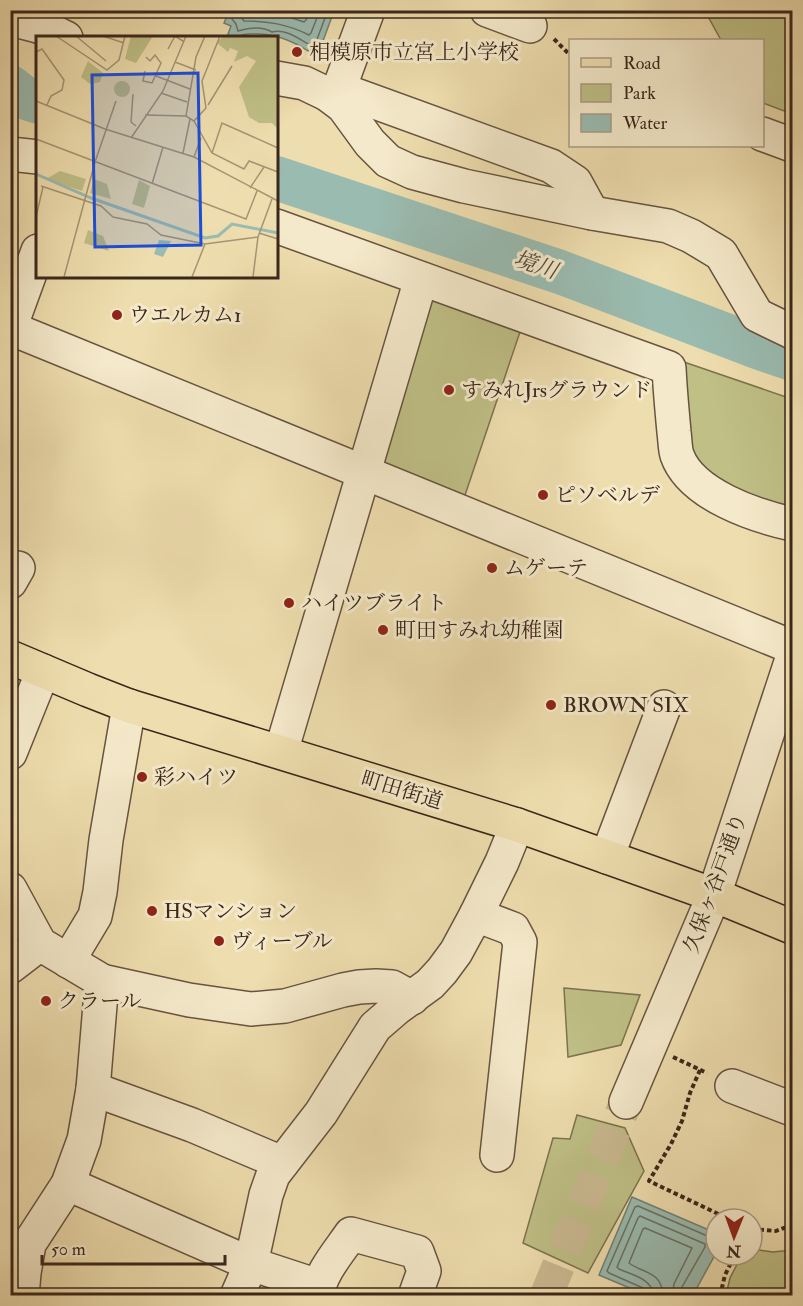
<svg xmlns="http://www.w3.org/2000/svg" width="803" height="1306" viewBox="0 0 803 1306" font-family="'IM FELL Double Pica','Noto Serif JP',serif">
  <rect width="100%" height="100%" fill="#eeddae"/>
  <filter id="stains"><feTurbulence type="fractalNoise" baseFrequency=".00333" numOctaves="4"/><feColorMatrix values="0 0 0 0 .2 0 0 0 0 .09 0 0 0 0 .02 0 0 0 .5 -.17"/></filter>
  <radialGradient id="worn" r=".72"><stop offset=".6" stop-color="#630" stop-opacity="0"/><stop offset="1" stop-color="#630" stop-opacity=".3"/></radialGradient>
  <g fill="#bfbf86" stroke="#7c7350" stroke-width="1.5">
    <path d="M705,11H792V114L763,103L762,40H721Z"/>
    <path d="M427,292L522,326L463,501L384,469L379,454Z"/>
    <path d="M681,361L792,399V516L724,488L692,457Z"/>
    <path d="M564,988L640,995L621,1045L568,1057Z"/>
    <path d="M577,1115L625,1128L644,1171L588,1273L523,1243L553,1138L570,1139Z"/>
    <path d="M752,1249L773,1252L792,1250V1295H726L730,1278L742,1255H752Z"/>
  </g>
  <g fill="#9abbb0" stroke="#748074" stroke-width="1.5">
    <path d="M229,11V10L334,11L320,49L308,51C290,39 270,32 247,34C240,35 234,38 227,37L231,26L224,23Z"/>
    <path d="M632,1197L716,1233V1253L693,1295H646L599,1275Z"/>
  </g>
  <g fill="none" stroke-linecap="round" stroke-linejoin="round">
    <g stroke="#6a7166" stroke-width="1.5">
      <path d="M234,10L232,19L236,24L238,31C248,28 262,26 272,32C285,28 299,39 310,45L316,42L328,10"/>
      <path d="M241,10V17L244,21C268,21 287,24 309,35L311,33L320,10"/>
      <path d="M251,10L283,15L304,22L306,20L310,10"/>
      <path d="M646,1296L645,1291L643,1288L609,1273L607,1271L635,1207L638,1206L712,1238H716"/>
      <path d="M654,1296C652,1278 632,1275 619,1269L617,1267L638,1218L640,1216L705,1244V1247L682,1287L681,1296"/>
      <path d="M663,1296C662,1271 644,1274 629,1263L643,1229L645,1228L692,1248L674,1284L672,1296"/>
    </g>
    <g stroke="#9abbb0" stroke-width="44">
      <path d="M10,87L23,97L38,102"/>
      <path d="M276,178L560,272L757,347L792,359"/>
    </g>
    <path stroke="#cab991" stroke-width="33" stroke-dasharray="33 16" stroke-linecap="butt" d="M546,1296L626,1102"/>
    <g stroke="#675440" stroke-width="36">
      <g id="minor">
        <path d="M487,10L530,26"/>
        <path d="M10,20C30,22 49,29 66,38"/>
        <path d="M276,78L304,83L327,94L343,106L370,143L388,161L412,172L464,186L592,213L668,226L691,236L721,254L757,315L792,332"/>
        <path d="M339,89L551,166L575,182L592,213"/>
        <path d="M327,94L339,89L368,10"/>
        <path d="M762,134L792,145"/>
        <path d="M10,154L38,157"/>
        <path d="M276,226L669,368C670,389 672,411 674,432C675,439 675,449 677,455C691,495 756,516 792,524"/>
        <path d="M10,328L792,647"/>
        <path d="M10,328L38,251"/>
        <path d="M10,582L18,568"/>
        <path d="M281,752L421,279"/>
        <path d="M10,753L43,671"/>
        <path d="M607,857L664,707"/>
        <path d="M10,889L40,944L102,981L189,1000L251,1009L285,1006L343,990L359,987L376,986L392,987L412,998"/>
        <path d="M476,915L513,929L520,942L497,1155"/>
        <path d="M68,961L95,916L100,892L106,840L129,706"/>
        <path d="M10,967L40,944"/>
        <path d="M732,1086L792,1109"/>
        <path d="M93,1089L192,1125L282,1163"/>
        <path d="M626,1102L714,895L792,659"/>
        <path d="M68,1184L251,1264L318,1286"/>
        <path d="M22,1296L24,1273L29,1244L68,1184L84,1140L93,1089L102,981"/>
        <path d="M237,1296L251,1264L266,1195L273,1175L321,1113L375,1027L397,1008L430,984L442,971L456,952L476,915L502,862L517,825"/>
        <path d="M317,1296C320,1273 338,1253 351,1234L417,1252L424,1271L415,1296"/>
      </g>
    </g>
    <g stroke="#3a271b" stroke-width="36">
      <path id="major" d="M10,657L88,690L129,706L517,825L714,895L792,927"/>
    </g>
    <g stroke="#3a271b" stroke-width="4" stroke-dasharray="4.5 3" stroke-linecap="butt">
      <path d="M554,39L570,55"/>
      <path d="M673,1057L707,1073"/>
      <path d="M700,1070L690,1093L682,1121L671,1144L649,1181L729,1219"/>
      <path d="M752,1229L776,1231L792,1225"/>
      <path d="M720,1296L725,1275L735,1255"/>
    </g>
    <use href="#minor" stroke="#f4e9ca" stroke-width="33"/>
    <use href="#major" stroke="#eeddae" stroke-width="33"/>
  </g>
  <g fill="#8f2418" stroke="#f4e9ca" stroke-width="2">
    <circle cx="297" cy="52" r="6"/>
    <circle cx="117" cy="315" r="6"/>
    <circle cx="449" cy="390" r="6"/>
    <circle cx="543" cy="495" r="6"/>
    <circle cx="492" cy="568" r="6"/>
    <circle cx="289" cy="603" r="6"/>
    <circle cx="383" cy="630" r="6"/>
    <circle cx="551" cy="705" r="6"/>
    <circle cx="142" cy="777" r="6"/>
    <circle cx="152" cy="911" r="6"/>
    <circle cx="219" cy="941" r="6"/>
    <circle cx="46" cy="1001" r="6"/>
  </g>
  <g text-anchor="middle" stroke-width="6" stroke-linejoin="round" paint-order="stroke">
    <g font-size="21" fill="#3a271b" stroke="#f4e9ca" text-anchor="start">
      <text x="309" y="59">相模原市立宮上小学校</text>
      <text x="129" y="322">ウエルカム1</text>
      <text x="461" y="397">すみれJrsグラウンド</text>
      <text x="555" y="502">ピソベルデ</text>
      <text x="504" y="575">ムゲーテ</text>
      <text x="301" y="610">ハイツブライト</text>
      <text x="395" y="637">町田すみれ幼稚園</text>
      <text x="563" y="712">BROWN SIX</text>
      <text x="154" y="784">彩ハイツ</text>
      <text x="164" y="918">HSマンション</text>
      <text x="231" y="948">ヴィーブル</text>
      <text x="58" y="1008">クラール</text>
    </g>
    <g font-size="21" fill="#3a271b" stroke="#f4e9ca">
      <text transform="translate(402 790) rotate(17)" y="7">町田街道</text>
      <text transform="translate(715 883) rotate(-70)" y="7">久保ヶ谷戸通り</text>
    </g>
    <g font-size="22" font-style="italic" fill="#524c40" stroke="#f4e9ca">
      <text transform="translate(536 264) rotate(19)" y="8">境川</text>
    </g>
  </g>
  <g transform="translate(36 36)">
    <rect width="242" height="242" fill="#eeddae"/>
    <path d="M95,0H117L100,27L89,23ZM187,0H241V92L236,87H223L213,81L203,51L220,25L211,20L198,26L202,15L194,12L192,16L181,7ZM52,25L67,37L64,46L54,48L45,41ZM78 53a8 8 0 1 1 16 0a8 8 0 1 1-16 0ZM24,135L50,143L46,155L10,143ZM58,143L71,148L75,163L54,157ZM103,144L114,150L108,172L96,168ZM52,194L67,200L73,215L48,207Z" fill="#bfbf86"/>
    <path d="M123,204L135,205L127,221L118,218Z" fill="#9abbb0"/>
    <path fill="none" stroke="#9abbb0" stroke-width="3" d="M0,138L55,162L169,202L182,200L196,188L242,197"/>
    <path fill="none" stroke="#a69473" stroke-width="1.5" d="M20,0L71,34L83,24L89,0M40,0L70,25M67,0L88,7M132,13L139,0L147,5M0,16L6,13L28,44L26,54L15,60L11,69M139,26L160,34M109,35L107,45L116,47L125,27L119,19L114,25L110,21M120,40L154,53M125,57L151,66M97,58L95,86L100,90M0,65L69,93L158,121L242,165M172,69L196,30M109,79L150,80L158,85L176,117L208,133L213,125L242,136M150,80L160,21L169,0M158,85L170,72L166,45L184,0M95,102L127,55L150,0M0,103L210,183L221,155M147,117L154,83M176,117L186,87L242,112M158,121L165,102M116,148L127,111M5,150L65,170L77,181L111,188L125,199L169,208L222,201M214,152L228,131M0,181L7,151M223,197L242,203M28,241L59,126L80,65M156,241L169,208M217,241L222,201L236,163"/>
    <path fill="#1d4ed8" fill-opacity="0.15" stroke="#1d4ed8" stroke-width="3" d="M162,37L165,209L59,211L56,39Z"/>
    <rect width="242" height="242" fill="none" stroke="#3a271b" stroke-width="3"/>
  </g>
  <rect width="803" height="1306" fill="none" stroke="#eeddae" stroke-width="36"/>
  <rect x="12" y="12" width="779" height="1282" fill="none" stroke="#3a271b" stroke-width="3"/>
  <rect x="18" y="18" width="767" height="1270" fill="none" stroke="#3a271b" stroke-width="1.5"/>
  <rect x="569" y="39" width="195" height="108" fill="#f4e9ca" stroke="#aa9b84" stroke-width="1.5"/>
  <rect x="581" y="58" width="30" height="9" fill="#eeddae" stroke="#aa9b84" stroke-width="1.5"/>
  <text x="623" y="69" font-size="18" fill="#3a271b">Road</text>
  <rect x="581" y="84" width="30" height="18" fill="#bfbf86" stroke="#aa9b84" stroke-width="1.5"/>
  <text x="623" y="99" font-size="18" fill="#3a271b">Park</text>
  <rect x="581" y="114" width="30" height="18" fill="#9abbb0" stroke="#aa9b84" stroke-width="1.5"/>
  <text x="623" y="129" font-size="18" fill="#3a271b">Water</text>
  <g transform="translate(734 1237) rotate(181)"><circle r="28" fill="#f4e9ca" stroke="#aa9b84" stroke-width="1.5"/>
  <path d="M0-4.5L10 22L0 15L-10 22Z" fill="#8f2418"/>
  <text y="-9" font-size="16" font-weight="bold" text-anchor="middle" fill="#3a271b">N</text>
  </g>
  <path d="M42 1255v9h183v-9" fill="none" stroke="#3a271b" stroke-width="3"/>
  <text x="51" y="1255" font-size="18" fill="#3a271b" stroke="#f4e9ca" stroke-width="4.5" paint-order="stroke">50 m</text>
  <rect width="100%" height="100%" filter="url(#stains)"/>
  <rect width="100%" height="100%" fill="url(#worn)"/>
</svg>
